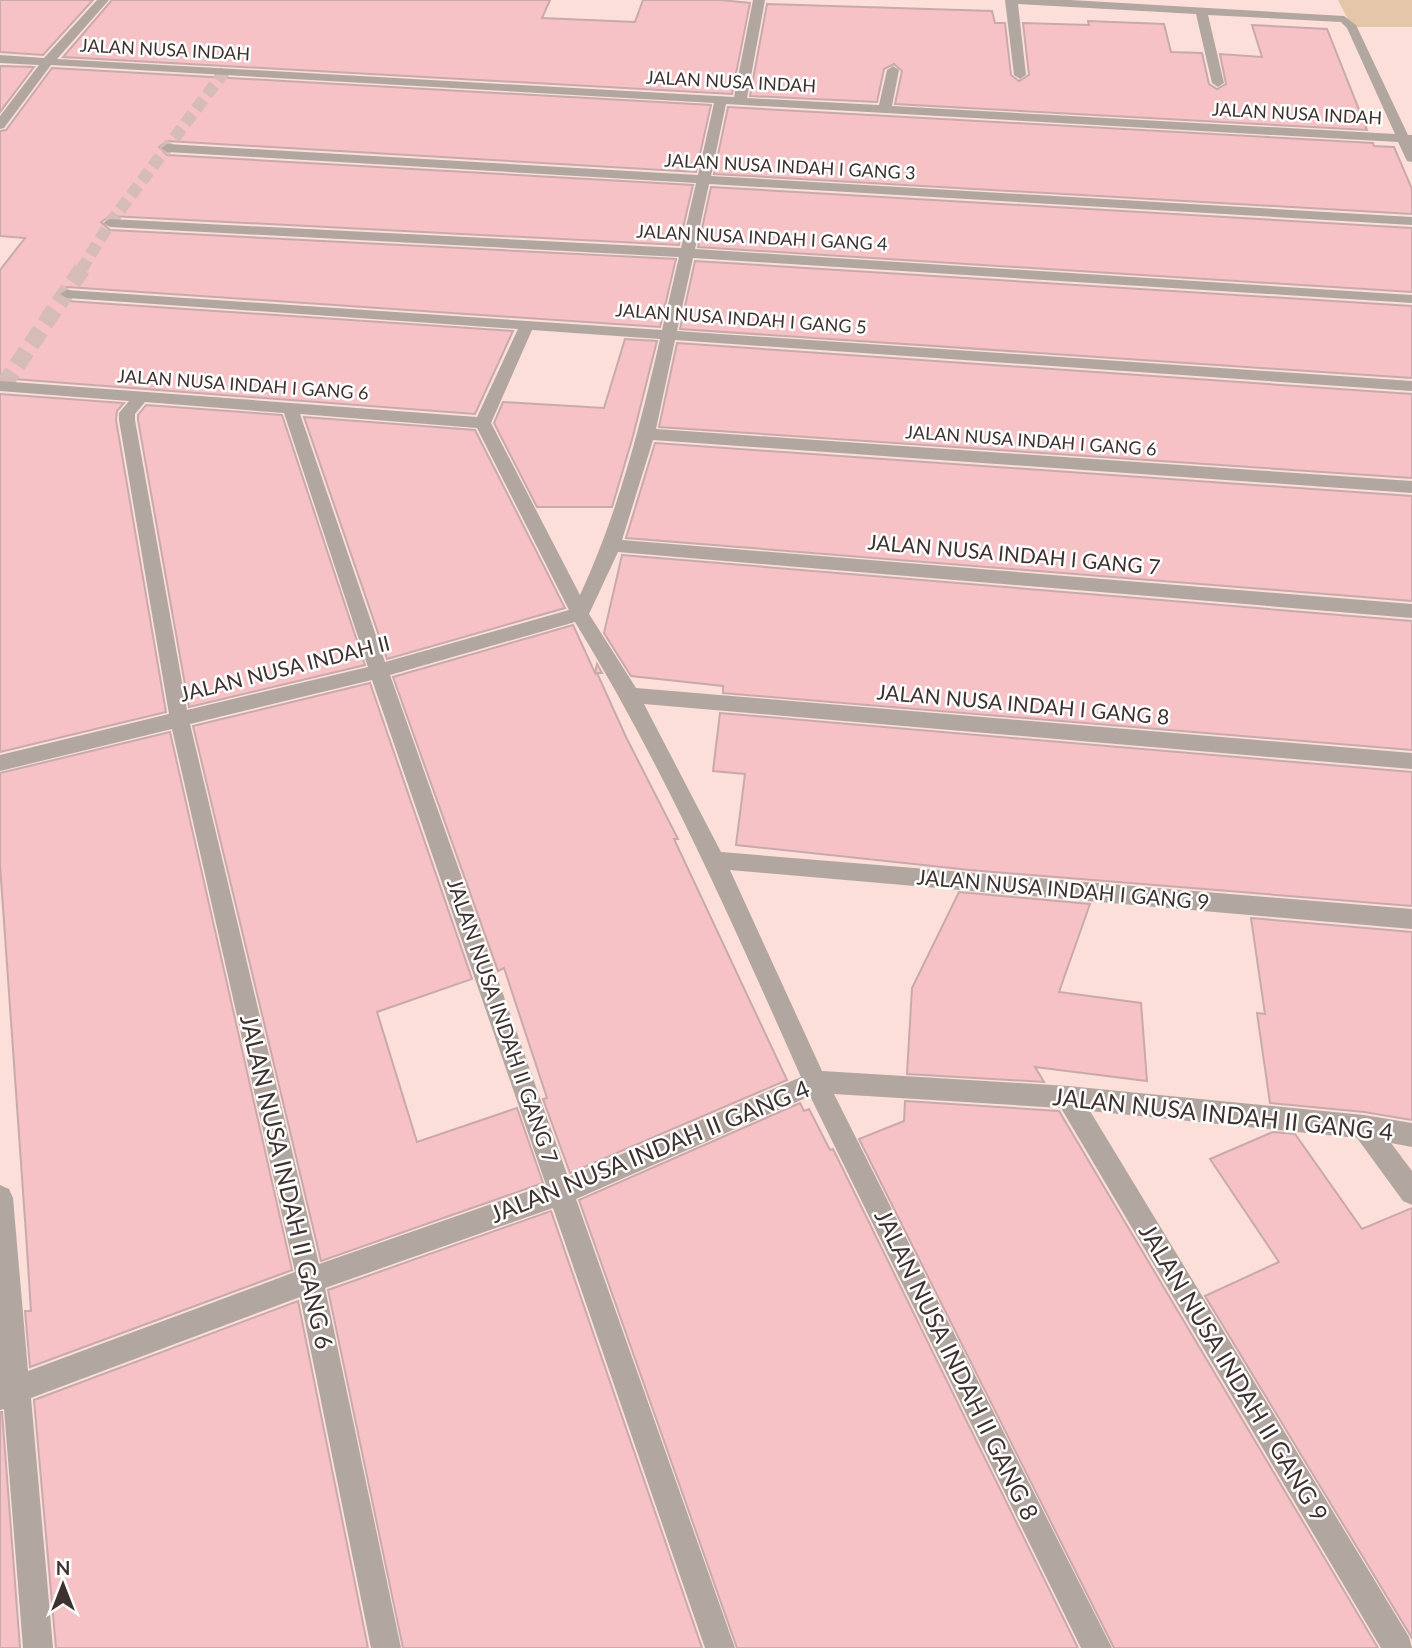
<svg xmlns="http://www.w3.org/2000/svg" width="1412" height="1648" viewBox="0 0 1412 1648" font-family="Lato,sans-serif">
  <rect width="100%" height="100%" fill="#fcdfd8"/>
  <path fill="#e3c7a8" d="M1338,0H1412V27H1352Z"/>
  <g fill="#f7c2c5" stroke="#c8aaac" stroke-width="2">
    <path d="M0,0H93L43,55L0,52Z"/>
    <path d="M112,0H550L542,18L635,22L643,0H721L750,3L732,94L63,57Z"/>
    <path d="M767,4L992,11L995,23H1005L1011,75L1019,81L1029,75L1023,23L1089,25L1088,21L1164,24L1171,52L1202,53L1209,84L1217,89L1226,84L1220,54L1262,57L1252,25L1327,29L1367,130L895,104L902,71L894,64L884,69L877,102L750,96Z"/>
    <path d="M0,66L34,67L0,112Z"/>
    <path d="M52,68L711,105L696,172L167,141L159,147L167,155L693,185L679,245L110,216L101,222L110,230L676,259L660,327L67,287L58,293L67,301L513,331L475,414L0,378V270L25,238L0,236V131L6,130Z"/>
    <path d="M728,107L1373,143L1374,146L1394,147L1412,189V214L714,174Z"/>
    <path d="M711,187L1412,228V292L698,247Z"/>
    <path d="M695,261L1412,306V378L680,329Z"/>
    <path d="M625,339L657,341L633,436L612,507H537L494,423L503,402L604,408Z"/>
    <path d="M677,343L1412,394V478L659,427Z"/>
    <path d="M0,394L124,403L117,411L116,420L166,712L0,752Z"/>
    <path d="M146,405L282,415L365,665L189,707L138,420V415Z"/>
    <path d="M304,417L475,430L565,608L387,659Z"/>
    <path d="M655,443L1412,496V601L626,538Z"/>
    <path d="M622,555L1412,621V750L723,693V686L631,676L604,633Z"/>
    <path d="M573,625L595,673L597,664L602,673H597L626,737L678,839H674L787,1080L570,1173L543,1099L547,1098L504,968L498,971L393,677Z"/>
    <path d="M370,683L472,979L377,1012L417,1142L517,1108L543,1183L321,1261L193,726Z"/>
    <path d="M720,713L1412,772V906L970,870L736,845L745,774L713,771Z"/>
    <path d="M170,732L292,1270L30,1367L25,1311H31L26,1234L0,865V773Z"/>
    <path d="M959,892L1090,904L1059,992L1141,1003L1147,1081L1035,1067L1044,1082L907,1074L912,988Z"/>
    <path d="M1251,918L1412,932V1120L1364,1112L1270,1103L1257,1013L1265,1014Z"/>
    <path d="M905,1101L1059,1111L1378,1648H1114L859,1139L904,1121Z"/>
    <path d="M800,1103L804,1111L809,1109L830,1150L833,1149L1078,1648H737L579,1200Z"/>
    <path d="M1273,1132L1295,1134L1362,1229L1412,1208V1638L1205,1296L1279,1262L1210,1159Z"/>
    <path d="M551,1211L702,1648H403L328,1290Z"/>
    <path d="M298,1301L368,1648H56L34,1400Z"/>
    <path d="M0,1412H2L20,1648H0Z"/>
  </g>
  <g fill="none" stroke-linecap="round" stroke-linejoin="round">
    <path stroke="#d6bcb6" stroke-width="12" stroke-dasharray="12 6" stroke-linecap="butt" d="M81,270L110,223L225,71"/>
    <path stroke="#d6bcb6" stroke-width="17" stroke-dasharray="17 8" stroke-linecap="butt" d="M3,386L82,269"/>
    <path fill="#b1a6a0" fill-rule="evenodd" d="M97,0H109L57,59L734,97L753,0H765L747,98L879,105L887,70L893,66L899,70L892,106L1395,134L1347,28L1341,22L1208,15L1224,83L1218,87L1212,83L1196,14L1018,4L1026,75L1020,79L1014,75L1005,0H1070L1344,16L1356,25L1408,135H1412V162L1407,161L1398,142L726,104L711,176L1412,217V225L709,184L695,249L1412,295V303L693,258L677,331L1412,381V391L675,340L656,429L1412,481V493L653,440L622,540L1412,604V618L618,552L589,614L636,688L1412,753V769L644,704L721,852L1412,909V929L730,870L822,1071L1068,1086L1364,1115L1412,1123V1147L1391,1143L1412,1171V1205L1403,1201L1357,1138L1090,1111L1409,1637L1412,1648H1381L1061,1108L834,1094L1112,1648H1081L810,1096L576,1199L735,1648H705L553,1208L325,1288L401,1648H371L300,1297L31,1398L53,1648H23L4,1409L0,1410V1185L9,1189L13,1198L28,1371L295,1272L172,729L0,771V755L169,714L119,420V413L129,401L0,391V381L477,417L518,329L67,298L60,294L67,290L662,330L679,257L110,227L103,223L110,219L681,248L696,183L167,152L161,148L167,144L698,175L714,103L51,65L4,128L0,129V116L39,65L0,63V55L44,58ZM532,330L660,339C640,427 618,513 580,595L491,423ZM145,402L284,413L368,667L187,710L135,420V414ZM300,414L477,428L569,610L385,662ZM575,622C664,767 732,922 801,1077L568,1177L390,675ZM372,680L546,1185L319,1264L190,724Z"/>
  </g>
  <g text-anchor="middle" stroke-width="5" stroke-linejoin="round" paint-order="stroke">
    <g font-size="18" fill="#3e3230" stroke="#fff">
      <text transform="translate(165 50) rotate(3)" y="6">JALAN NUSA INDAH</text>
      <text transform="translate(731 82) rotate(3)" y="6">JALAN NUSA INDAH</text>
      <text transform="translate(1297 114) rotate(3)" y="6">JALAN NUSA INDAH</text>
      <text transform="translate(790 167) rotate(3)" y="6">JALAN NUSA INDAH I GANG 3</text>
      <text transform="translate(762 238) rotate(3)" y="6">JALAN NUSA INDAH I GANG 4</text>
      <text transform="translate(741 319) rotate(4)" y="6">JALAN NUSA INDAH I GANG 5</text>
      <text transform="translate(243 385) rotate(4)" y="6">JALAN NUSA INDAH I GANG 6</text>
      <text transform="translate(1031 441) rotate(4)" y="6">JALAN NUSA INDAH I GANG 6</text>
    </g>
    <g font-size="21" fill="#3e3230" stroke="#fff">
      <text transform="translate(1014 555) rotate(5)" y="7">JALAN NUSA INDAH I GANG 7</text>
      <text transform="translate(285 669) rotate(-14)" y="7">JALAN NUSA INDAH II</text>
      <text transform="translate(1023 705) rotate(5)" y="7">JALAN NUSA INDAH I GANG 8</text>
      <text transform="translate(1063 890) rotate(5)" y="7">JALAN NUSA INDAH I GANG 9</text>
      <text transform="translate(502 1021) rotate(71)" y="7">JALAN NUSA INDAH II GANG 7</text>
    </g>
    <g font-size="24" fill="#3e3230" stroke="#fff">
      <text transform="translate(1223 1115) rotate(6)" y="8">JALAN NUSA INDAH II GANG 4</text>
      <text transform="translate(650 1152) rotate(-22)" y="8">JALAN NUSA INDAH II GANG 4</text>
      <text transform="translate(286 1182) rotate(77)" y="8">JALAN NUSA INDAH II GANG 6</text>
      <text transform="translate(956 1365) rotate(64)" y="8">JALAN NUSA INDAH II GANG 8</text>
      <text transform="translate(1233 1373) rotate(59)" y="8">JALAN NUSA INDAH II GANG 9</text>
    </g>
  </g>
  <g transform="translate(63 1585)" stroke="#ffffff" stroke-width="5" paint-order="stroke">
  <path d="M0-5L12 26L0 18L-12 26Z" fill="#3e3230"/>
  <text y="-10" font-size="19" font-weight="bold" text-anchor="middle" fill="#3e3230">N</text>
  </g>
</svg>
